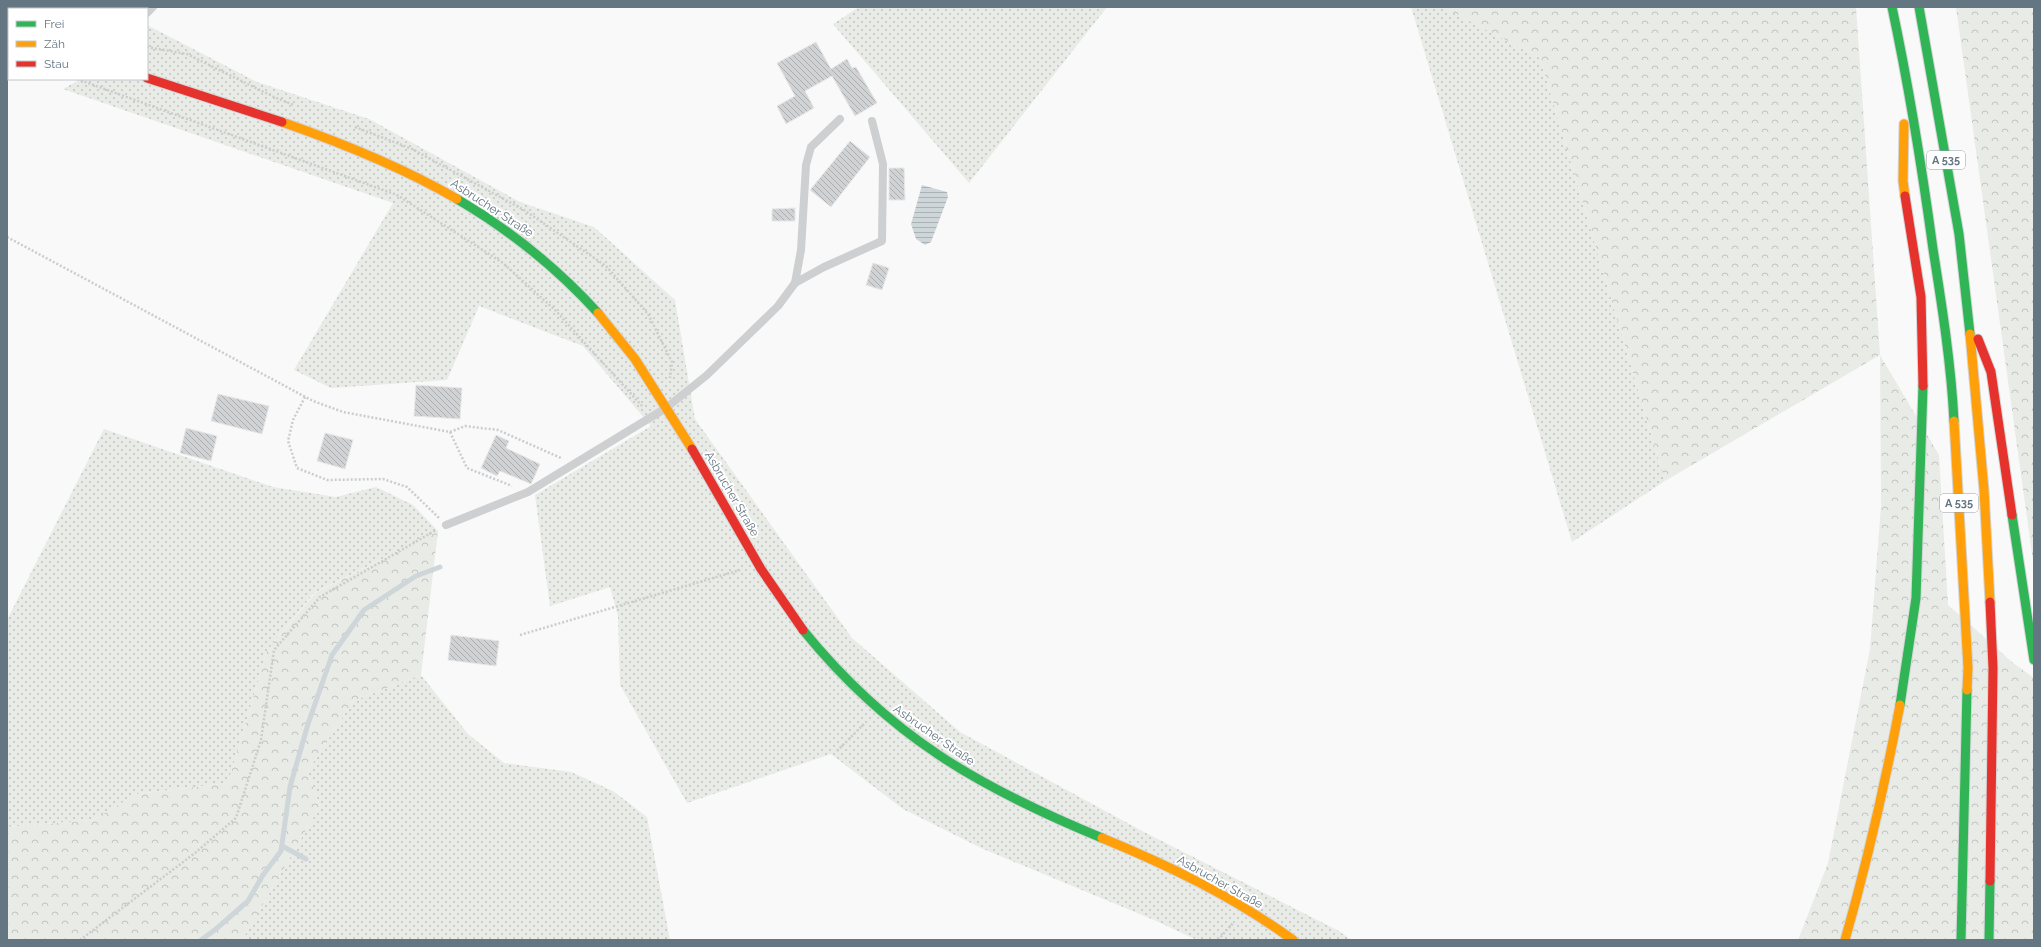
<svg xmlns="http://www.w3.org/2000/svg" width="2041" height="947" viewBox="0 0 2041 947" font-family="Raleway,sans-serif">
  <defs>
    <pattern id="grass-dots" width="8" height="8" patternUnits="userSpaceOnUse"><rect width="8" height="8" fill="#e8ebe6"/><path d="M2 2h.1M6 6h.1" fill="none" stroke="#c0c3c0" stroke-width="1.8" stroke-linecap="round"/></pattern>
    <pattern id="forest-crowns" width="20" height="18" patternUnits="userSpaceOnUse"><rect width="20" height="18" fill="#e8ebe6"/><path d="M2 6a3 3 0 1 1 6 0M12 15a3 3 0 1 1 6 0" fill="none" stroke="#c0c3c0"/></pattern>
    <pattern id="water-rules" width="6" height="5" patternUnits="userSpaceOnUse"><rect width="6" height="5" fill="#ced6d9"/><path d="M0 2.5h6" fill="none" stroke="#abb2b5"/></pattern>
    <pattern id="building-back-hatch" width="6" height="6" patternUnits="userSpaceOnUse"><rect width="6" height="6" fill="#d0d2d3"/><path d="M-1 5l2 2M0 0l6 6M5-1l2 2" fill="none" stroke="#acafb1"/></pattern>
  </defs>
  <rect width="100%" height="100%" fill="#f9f9f9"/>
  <g fill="url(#grass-dots)">
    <path d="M859,7H1107L969,183L833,24Z"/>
    <path d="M1411,7H1443L1540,58L1665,481L1572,542Z"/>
    <path d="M147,25L257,82L369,119L520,202L594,227L675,300L695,419L852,638L960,732L1144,832L1339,931L1351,940H1197L1154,920L981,848L903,809L831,754L687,803L620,685L618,616L610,587L550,606L535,495L651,426L583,346L479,306L447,380L331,388L294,370L393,203L63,89L81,79H147Z"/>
    <path d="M104,429L273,487L336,497L376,487L413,505L438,531L314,593L267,651L228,783L137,794L93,820L7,827V620Z"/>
    <path d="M421,675L468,734L504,763L571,772L613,791L647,817L670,940H242L320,806L307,772L353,701Z"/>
  </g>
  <g fill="url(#forest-crowns)">
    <path d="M1443,7H1856L1880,355L1939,455L1948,605L2012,662L2034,678V940H1798L1828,863L1870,649L1881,506L1880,355L1665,481L1540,58Z"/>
    <path d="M1956,7H2034V568Z"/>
    <path d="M438,531L421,675L353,701L307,772L320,806L242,940H7V827L93,820L137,794L228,783L267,651L315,593Z"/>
  </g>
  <path fill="url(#water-rules)" d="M922,185L947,192L948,197L931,242L925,245L916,239L911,224Z"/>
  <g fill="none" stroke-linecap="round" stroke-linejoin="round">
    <g stroke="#ced6d9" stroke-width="5">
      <path d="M282,846L306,859"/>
      <path d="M201,940L216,929L248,901L263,875L281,851L290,787L308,724L332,655L364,610L416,576L440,567"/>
    </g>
  </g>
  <g fill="url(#building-back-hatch)" stroke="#e8e8e8">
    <path d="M816,42L831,69L847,59L852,68L856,67L877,103L855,116L832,76L805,91L814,108L786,124L777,106L795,96L777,63Z"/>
    <path d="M850,141L870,157L831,207L810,190Z"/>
    <path d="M889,168H904L905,200H889Z"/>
    <path d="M795,208V221H772V209Z"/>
    <path d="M873,263L889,268L882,290L866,285Z"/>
    <path d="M416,385L462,388L460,419L414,416Z"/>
    <path d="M218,394L269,406L262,434L211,421Z"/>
    <path d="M186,428L217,436L211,461L180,453Z"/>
    <path d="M325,433L353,440L345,469L317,461Z"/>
    <path d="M496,435L509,441L506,448L540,464L531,484L500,471L497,476L481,468Z"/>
    <path d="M451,635L499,641L496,666L448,660Z"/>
  </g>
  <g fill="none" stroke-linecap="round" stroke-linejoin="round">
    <g stroke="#d5d6d7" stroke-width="11">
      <g id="fast">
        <path d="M1892,7C1909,87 1922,168 1933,249C1942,306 1951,363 1954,421"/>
        <path d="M1919,7L1959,234L1970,334"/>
        <path d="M457,199C510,230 557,268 598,313"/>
        <path d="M2012,515L2034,660"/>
        <path d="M803,630C889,736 978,787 1102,838"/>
        <path d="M1900,705L1916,598L1923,386"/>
        <path d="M1961,940L1967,690"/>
        <path d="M1989,940L1990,881"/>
      </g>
    </g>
    <g stroke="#d5d6d7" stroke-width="11">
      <g id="slow">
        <path d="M7,23L9,24"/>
        <path d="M282,122C342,143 402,167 457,199"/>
        <path d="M1904,124L1903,181L1905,196"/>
        <path d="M598,313L635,359L692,449"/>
        <path d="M1970,334L1984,490L1990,602"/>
        <path d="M1954,421L1968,668L1967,690"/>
        <path d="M1102,838C1170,866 1234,897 1293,940"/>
        <path d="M1845,940C1867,863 1885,784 1900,705"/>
      </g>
    </g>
    <g stroke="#d5d6d7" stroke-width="11">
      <g id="jam">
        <path d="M147,78L282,122"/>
        <path d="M1905,196L1921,297L1923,386"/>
        <path d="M1978,339L1991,372L2012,515"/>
        <path d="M692,449L761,569L803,630"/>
        <path d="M1990,602L1993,668L1990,881"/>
      </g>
    </g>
    <g stroke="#cbcccd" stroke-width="2.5" stroke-dasharray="2 2" stroke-linecap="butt">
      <path d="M30,7L34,9"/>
      <path d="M147,47L187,54L274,97L294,105"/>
      <path d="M7,49L9,50"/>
      <path d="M77,79L397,195L503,263L555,310L643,407"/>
      <path d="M355,127L412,149L524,210L606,266L648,314L672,362L670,378"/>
      <path d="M7,237L313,401L343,412L450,432L467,468L512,486"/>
      <path d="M305,397L293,420L288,441L297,468L327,480L383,479L407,487L439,518"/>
      <path d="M450,432L465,426L498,430L561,458"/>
      <path d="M520,635L740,570"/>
      <path d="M837,751L865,723"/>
      <path d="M80,940L195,853L236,818L261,740L274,650L320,597L436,530"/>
      <path d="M1218,940L1234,922"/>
    </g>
    <g stroke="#cecfd0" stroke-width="8">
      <path d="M147,13L153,7"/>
      <path d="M795,283L824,267L882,241L883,164L872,121"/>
      <path d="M446,525L528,492L666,408L707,375L778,306L795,283L801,250L806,165L811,147L840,119"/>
    </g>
    <use href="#fast" stroke="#30b455" stroke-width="9"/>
    <use href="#slow" stroke="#ff9f0a" stroke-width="9"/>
    <use href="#jam" stroke="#e5322d" stroke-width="9"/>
  </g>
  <g text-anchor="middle" stroke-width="4" stroke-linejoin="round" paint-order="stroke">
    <g fill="#fff" stroke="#939fa8" stroke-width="1">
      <rect x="1927" y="151" width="38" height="18" rx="3"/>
      <rect x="1940" y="494" width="38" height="18" rx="3"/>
    </g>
    <g font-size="11" font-weight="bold" fill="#657683">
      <text x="1946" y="164">A 535</text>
      <text x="1959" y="507">A 535</text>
    </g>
    <g font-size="12" fill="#657683" stroke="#fff">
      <text transform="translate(492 208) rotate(33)" y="4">Asbrucher Straße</text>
      <text transform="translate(732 494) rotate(60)" y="4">Asbrucher Straße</text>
      <text transform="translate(934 735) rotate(35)" y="4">Asbrucher Straße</text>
      <text transform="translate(1220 882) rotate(29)" y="4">Asbrucher Straße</text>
    </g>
  </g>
  <rect width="2041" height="947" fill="none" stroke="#657683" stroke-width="16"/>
  <rect x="8" y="8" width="140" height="72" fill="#ffffff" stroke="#c1c8cd"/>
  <rect x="16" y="21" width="20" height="6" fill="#30b455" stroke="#c1c8cd"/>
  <text x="44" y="28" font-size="12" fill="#657683">Frei</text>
  <rect x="16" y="41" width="20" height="6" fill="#ff9f0a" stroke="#c1c8cd"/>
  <text x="44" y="48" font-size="12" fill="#657683">Zäh</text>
  <rect x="16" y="61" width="20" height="6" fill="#e5322d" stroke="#c1c8cd"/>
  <text x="44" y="68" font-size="12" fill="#657683">Stau</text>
</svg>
